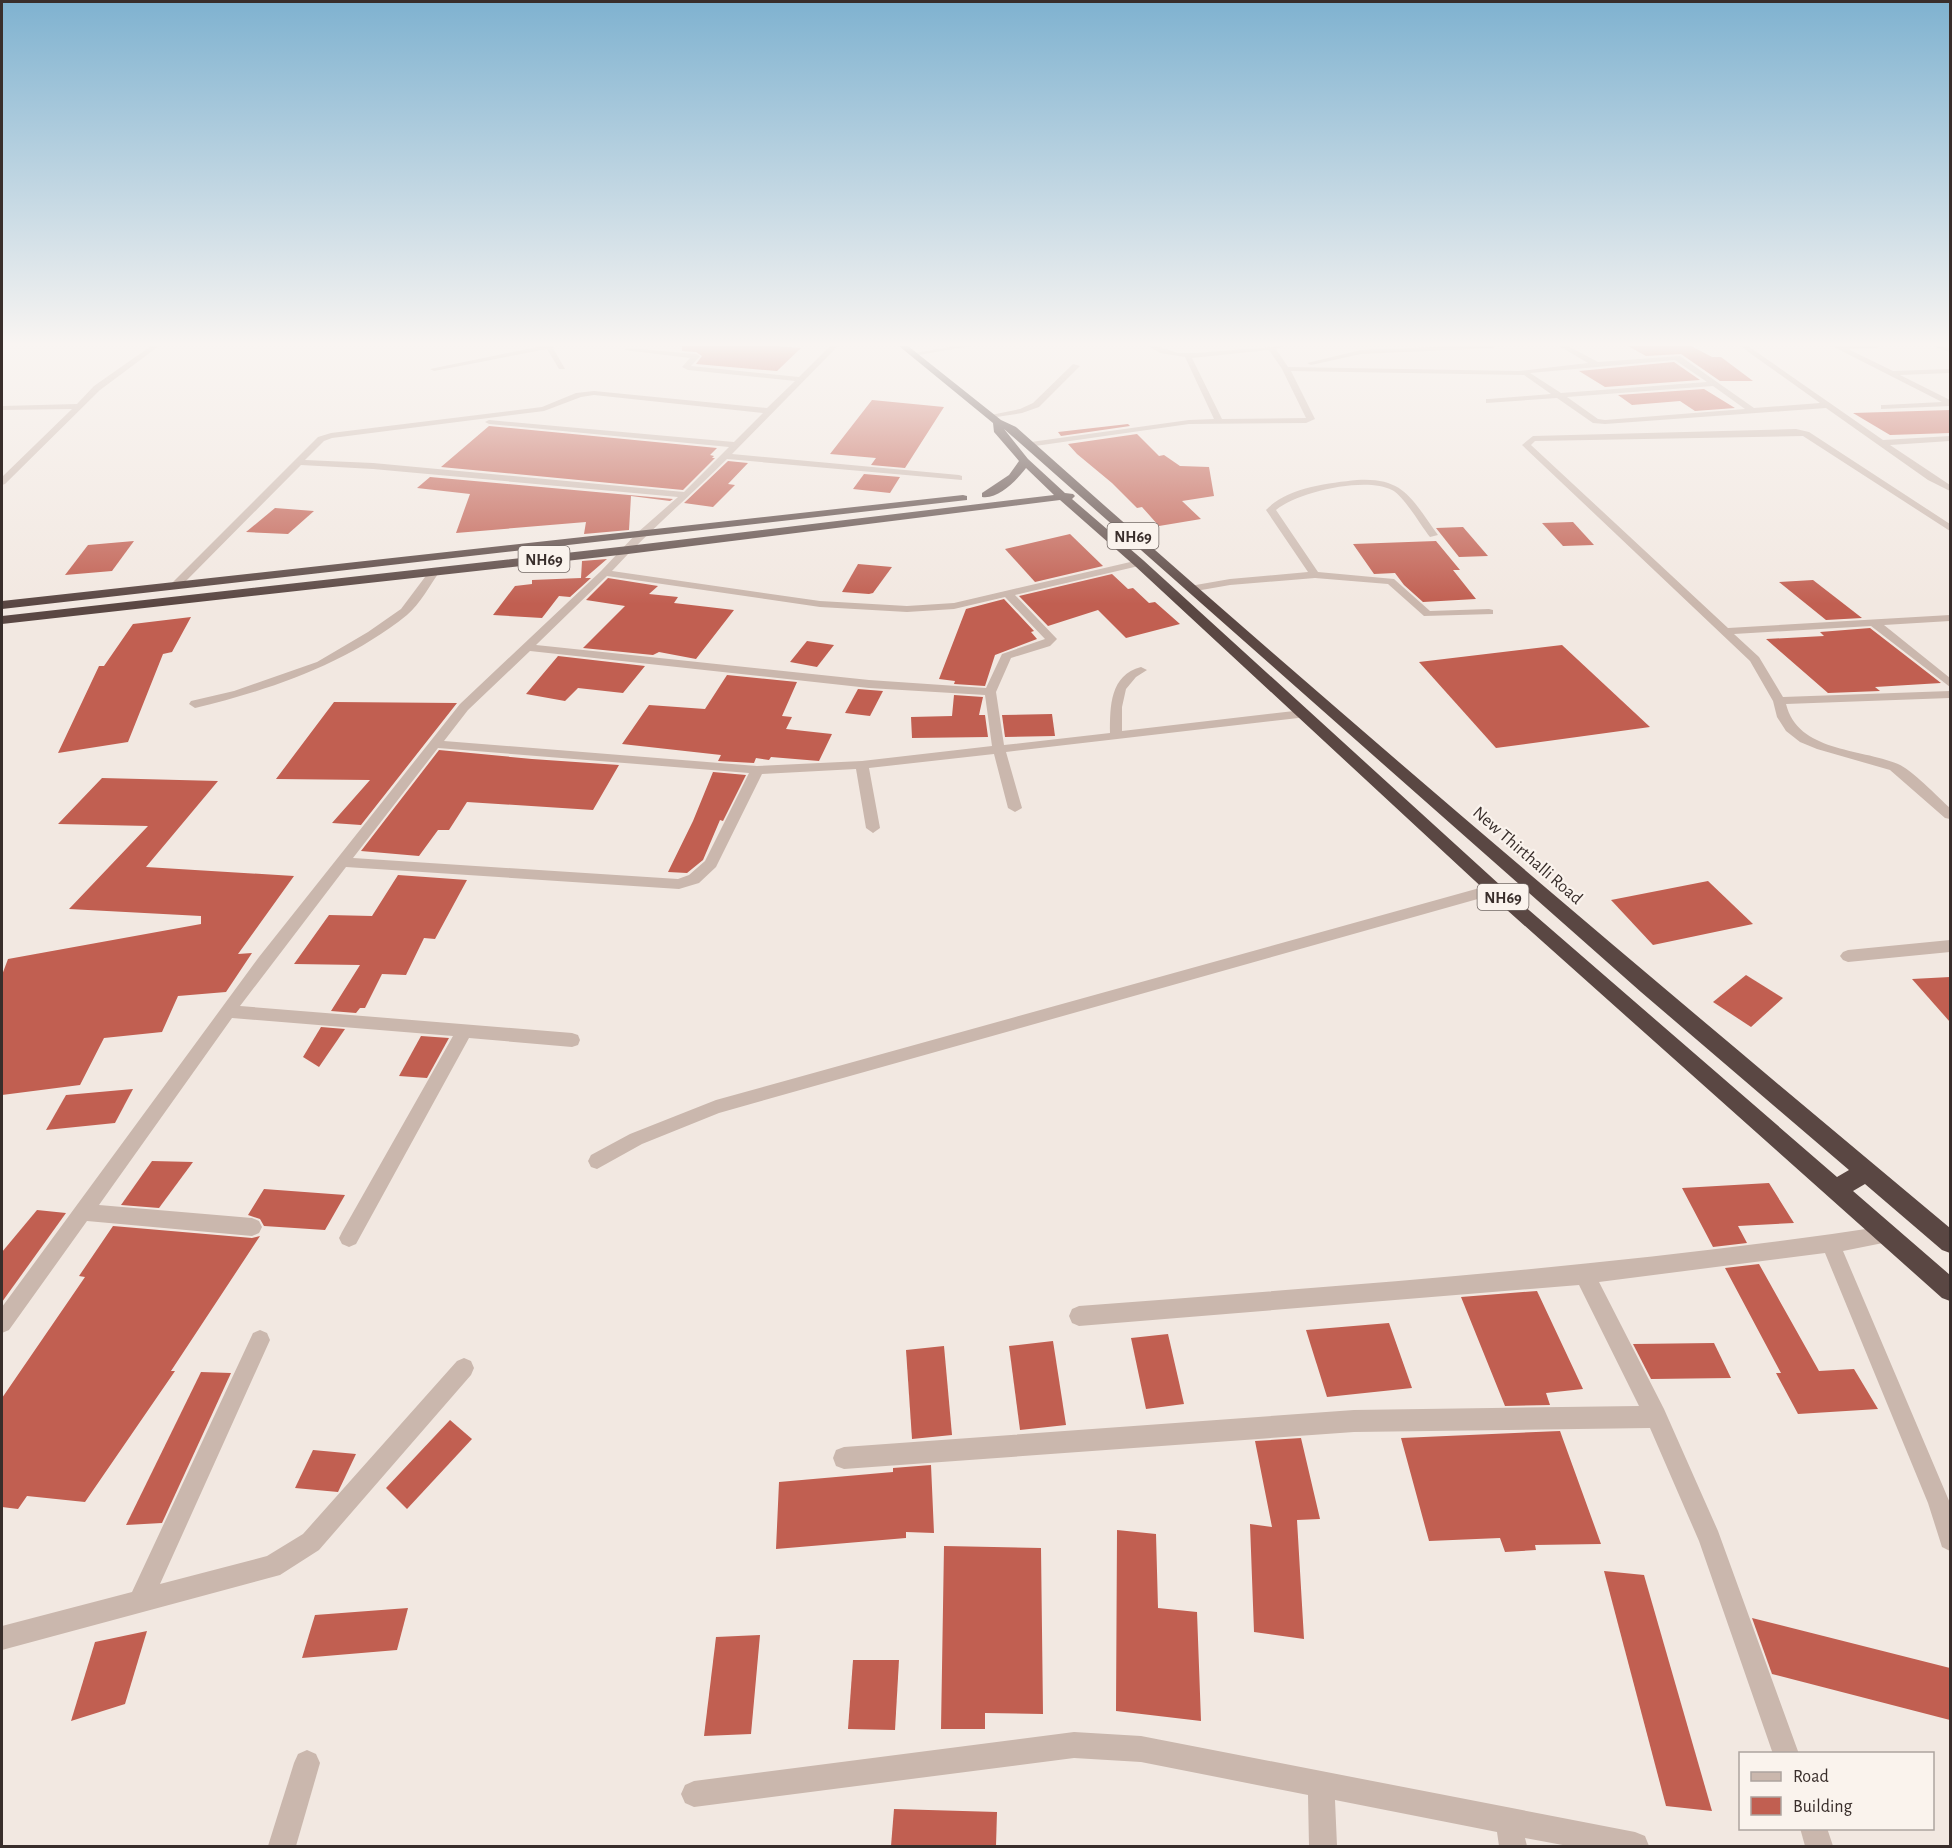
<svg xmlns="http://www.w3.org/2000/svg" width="1952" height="1848" viewBox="0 0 1952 1848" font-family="'Alegreya Sans',sans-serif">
  <rect width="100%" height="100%" fill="#f2e8e1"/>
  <g fill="#c15f51">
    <path d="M682,346H777L801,348L777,371L696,364L702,356L696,352L682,351Z"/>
    <path d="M1628,346H1691L1712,357H1721L1753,381H1720L1681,354L1646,356Z"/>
    <path d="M1674,362L1700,380L1605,387L1579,371Z"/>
    <path d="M1704,389L1735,408L1695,411L1680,401L1632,405L1618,395Z"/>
    <path d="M872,400L944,407L905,468L871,465L876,458L830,454Z"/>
    <path d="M1950,410V433L1890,435L1853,413Z"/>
    <path d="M1128,424L1130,426L1061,436L1058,432Z"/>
    <path d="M489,426L717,448L710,455L714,456L712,458H715L683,490L441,467Z"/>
    <path d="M1137,434L1159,456L1164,455L1180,466L1209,467L1214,496L1182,501L1201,519L1159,526L1142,507L1137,508L1112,483L1077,454L1068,444Z"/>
    <path d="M728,461L748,463L728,484L735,485L713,507L684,503Z"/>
    <path d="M864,474L900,477L890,493L853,489Z"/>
    <path d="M430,477L673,499L670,501L631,496L629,530L584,534L586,522L456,533L470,494L417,488Z"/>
    <path d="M275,508L314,511L288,534L246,532Z"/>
    <path d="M1573,522L1594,545L1563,546L1542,523Z"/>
    <path d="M1463,527L1488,556L1459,557L1436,528Z"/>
    <path d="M1070,534L1103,566L1035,582L1005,549Z"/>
    <path d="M134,541L112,571L65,575L88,545Z"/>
    <path d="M1436,541L1460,570H1453L1476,599L1423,602L1404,585L1395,573L1374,574L1353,544Z"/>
    <path d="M607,559L585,578H591L570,597L559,596L542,618L493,615L515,586L532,584V580L581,578L582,561Z"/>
    <path d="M858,564L892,567L873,593L869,594L842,592Z"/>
    <path d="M1112,574L1128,589L1133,588L1149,603L1155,602L1180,624L1126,638L1098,610L1048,626L1019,596Z"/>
    <path d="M608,578L658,586L649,594L678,597L674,603L734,610L696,659L659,652L653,655L583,648L625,606L586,600Z"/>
    <path d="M1813,580L1862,618L1826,620L1779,582Z"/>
    <path d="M1004,599L1034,631L1031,632L1037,639L995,655L985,686L954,684L955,681L939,679L966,609Z"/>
    <path d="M191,617L172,652L163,654L128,742L58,753L99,666H104L133,624Z"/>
    <path d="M1870,628L1941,683L1875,687L1880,691L1828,693L1766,639L1824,636L1820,632Z"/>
    <path d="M807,641L834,645L817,667L790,662Z"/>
    <path d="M1562,645L1650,727L1496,748L1419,662Z"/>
    <path d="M558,656L645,666L623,693L578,688L565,701L526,694Z"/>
    <path d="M727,675L797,682L782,716L792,717L786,729L832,734L819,761L771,757L769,760L756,758L754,763L718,761L721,755L622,744L649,705L705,709Z"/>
    <path d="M858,689L883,691L870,716L845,713Z"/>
    <path d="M954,695L983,697L979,715H985L988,737L912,738L911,717L952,716Z"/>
    <path d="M334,702L457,703L361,825L332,823L370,780L276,779Z"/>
    <path d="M1052,714L1055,736L1005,737L1002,715Z"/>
    <path d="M439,750L532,759L619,765L593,810L467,802L449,830H438L419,856L361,851Z"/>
    <path d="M713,772L746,775L723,821L720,820L703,860L687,873L668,872L693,821Z"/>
    <path d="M102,778L218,781L146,867L294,876L238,954L252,953L226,992L178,996L162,1032L104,1038L80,1085L2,1095V975L8,959L201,924V916L69,909L148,826L58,824Z"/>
    <path d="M398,875L467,880L435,939L424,938L406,975L382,974L365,1008H360L356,1013L331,1011L360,965L294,964L329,915L372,916Z"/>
    <path d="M1708,881L1753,924L1653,945L1611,900Z"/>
    <path d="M1746,975L1783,998L1751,1027L1713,1002Z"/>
    <path d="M1950,977V1022L1912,979Z"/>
    <path d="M321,1027L345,1029L319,1067L303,1057Z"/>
    <path d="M421,1036L449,1038L427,1078L399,1076Z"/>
    <path d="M133,1089L115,1123L46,1130L66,1095Z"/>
    <path d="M152,1161L193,1162L159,1208L121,1205Z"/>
    <path d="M1769,1183L1794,1223L1738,1226L1747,1243L1713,1247L1682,1188Z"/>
    <path d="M264,1189L345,1195L325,1230L264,1226L260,1219L248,1215Z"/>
    <path d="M37,1210L66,1213L2,1302V1252Z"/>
    <path d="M113,1226L252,1238L260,1236L171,1371H175L85,1502L27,1496L18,1509L2,1507V1398L85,1277L79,1276Z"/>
    <path d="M1759,1264L1819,1371L1854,1369L1878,1409L1798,1414L1776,1373H1781L1725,1268Z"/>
    <path d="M1537,1291L1583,1389L1546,1393L1550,1405L1505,1406L1461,1297Z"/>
    <path d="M1389,1323L1412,1388L1327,1397L1306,1330Z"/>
    <path d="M1168,1334L1184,1404L1146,1409L1131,1338Z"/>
    <path d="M1053,1341L1066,1425L1020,1430L1009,1346Z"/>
    <path d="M1714,1343L1731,1378L1651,1379L1633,1344Z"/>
    <path d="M944,1346L952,1435L912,1439L906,1350Z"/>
    <path d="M201,1372L231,1373L162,1523L126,1525Z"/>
    <path d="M450,1420L472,1439L407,1509L386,1488Z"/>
    <path d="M1560,1431L1601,1544L1535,1545L1536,1550L1505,1552L1500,1538L1429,1541L1401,1438Z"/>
    <path d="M1301,1438L1320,1519L1297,1520L1304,1639L1254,1632L1250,1524L1272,1527L1255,1441Z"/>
    <path d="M313,1450L356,1454L338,1492L295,1488Z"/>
    <path d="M931,1465L934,1533L906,1532V1538L776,1549L779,1482L893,1472V1468Z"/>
    <path d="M1117,1530L1156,1534L1158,1608L1197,1612L1201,1721L1116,1711Z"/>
    <path d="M944,1546L1041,1548L1043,1714L985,1713V1729H941Z"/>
    <path d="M1604,1571L1644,1575L1712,1811L1666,1806Z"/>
    <path d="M408,1608L397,1650L302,1658L315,1615Z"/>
    <path d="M1752,1618L1950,1668V1720L1772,1674Z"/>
    <path d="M147,1631L125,1704L71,1721L95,1642Z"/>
    <path d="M760,1635L751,1734L704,1736L716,1637Z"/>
    <path d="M853,1660H899L895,1730L848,1729Z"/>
    <path d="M894,1809L997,1812L996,1846H891Z"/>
  </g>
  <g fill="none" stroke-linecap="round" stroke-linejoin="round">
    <g fill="#cab7ad" fill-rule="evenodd">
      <path d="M151,346H159L100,390L5,484L2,485V477L72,409L2,410V406L77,404L94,386Z"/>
      <path d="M542,346H554L553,348L565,369H559L547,349L434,371L430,369Z"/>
      <path d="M830,346H838L732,454L959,475L962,476V480L727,459C689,497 649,531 612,571L820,601L907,606L954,603L1139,560L1143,561V565L1015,595L1057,639L1050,646L1011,658L996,692L1004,745L1110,733C1110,706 1110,675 1141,667L1147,670L1136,677L1126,689L1122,707V731L1303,710L1307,711V717L1006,752L1022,808L1015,812L1008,808L994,754L869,768L880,828L873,833L866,828L856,769L762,774L716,867L699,883L679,889L346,867L240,1006L572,1033L578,1035L580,1040L578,1045L572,1047L469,1038L356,1244L349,1247L342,1244L339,1238L342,1232L453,1036L232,1018L99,1205L252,1218L259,1221L262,1227L259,1233L252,1236L87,1221L9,1330L2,1333V1307L259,957L460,704L601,571L637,533L678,497L373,469L301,465L180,587H172V583L318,437L331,433L542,407L576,393L594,391L767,408L795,381L688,370L682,367L690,358L624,350L628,348L696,354L700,356L691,366L799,377ZM594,395L763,413L734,442L489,420L485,422L489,424L729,447L684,492L373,463L305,460L324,441L332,438L544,411L581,397ZM607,576L820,607L907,612L954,609L1005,597L1045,639L1002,654L986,688L869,680L536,645ZM530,651L869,688L985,695L992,746L862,761L757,766L444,741L468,710ZM438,748L749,773L705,861L689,875L678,879L353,858Z"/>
      <path d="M955,346H971L913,356L909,354Z"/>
      <path d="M1148,346H1156L1178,353H1195L1283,346L1276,349L1288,367L1519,371L1588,363L1559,346H1568L1598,362L1680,356L1754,408L1820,403L1740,346H1748L1883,440L1950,436V441L1890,445L1950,485V491L1928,480L1826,408L1605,424L1593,423L1557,398L1486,403V399H1489L1551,394L1524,375L1291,371L1315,419L1306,423L1189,424L1028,447L1027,445L1031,442L1189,420L1214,419L1185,357L1160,353ZM1269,350L1282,369L1306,418L1222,419L1192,358ZM1675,360L1707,382L1561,393L1530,373ZM1713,386L1745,409L1605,420L1598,419L1567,397Z"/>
      <path d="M1455,346H1497L1493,348L1361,354L1311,365L1307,363L1361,350Z"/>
      <path d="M1832,346H1880L1877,348L1848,349L1893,371L1950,369V373L1900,375L1950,400V406L1881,409V405H1884L1942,402Z"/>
      <path d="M1936,346L1950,348V352L1937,348Z"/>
      <path d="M1073,364L1080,366L1039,407L1022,413L990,418L986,416L1020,409L1033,403Z"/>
      <path d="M1796,429L1809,432L1950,524V531L1803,436L1535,441L1531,445L1728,628L1950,615V621L1884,625L1950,678V687L1871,626L1734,634L1759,657L1783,697L1950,691V698L1786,704C1798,752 1859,748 1898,764C1911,769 1938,797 1950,808V819L1945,818L1890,770L1817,749L1800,742L1786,731L1777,717L1773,701L1750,661L1522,445L1533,436Z"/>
      <path d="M1357,480C1405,477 1412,500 1438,535L1430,537C1421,526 1404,496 1392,490C1366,476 1297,492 1276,510L1318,572L1394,579L1430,611L1489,609L1493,610V614L1424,616L1388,584L1315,578L1230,585L1190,592L1185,589L1190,586L1230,579L1308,572L1266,510C1286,488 1328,483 1357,480Z"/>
      <path d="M431,569L440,571C430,585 420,604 407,615C346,664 270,690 195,708L189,704L191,701L234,691L317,662L368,632L401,609Z"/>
      <path d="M1494,884L1499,885L1501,889L1499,893L719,1113L642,1144L597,1169L591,1167L588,1161L591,1155L630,1134L716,1100Z"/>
      <path d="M1950,940V952L1848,962L1843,960L1840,956L1843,952L1848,950Z"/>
      <path d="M1886,1226L1893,1229L1896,1235L1893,1241L1843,1251L1950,1503V1551L1942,1547L1928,1503L1825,1253L1599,1282L1664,1409L1718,1531L1799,1754H1773L1699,1541L1650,1428L1354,1432L844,1469L836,1466L833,1458L836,1450L844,1447L1354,1410L1639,1406L1579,1285L1079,1326L1072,1323L1069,1316L1072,1309L1079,1306C1349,1285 1618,1267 1886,1226Z"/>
      <path d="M260,1330L267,1333L270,1340L160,1584L267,1556L303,1534L457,1361L464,1358L471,1361L474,1368L471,1375L319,1550L280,1575L2,1650V1626L132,1592L253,1333Z"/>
      <path d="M1074,1732L1141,1736L1635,1832L1645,1836L1649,1846H1568L1525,1838L1527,1846H1499L1497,1832L1335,1800L1337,1846H1309L1308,1795L1141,1762L1074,1758L694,1807L685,1803L681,1794L685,1785L694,1781Z"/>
      <path d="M307,1750L316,1754L320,1763L296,1846H268L294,1763L298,1754Z"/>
      <path d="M1800,1828H1827L1833,1846H1805Z"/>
    </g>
    <g fill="#5a4743" fill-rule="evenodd">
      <path d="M899,346H908L1001,420L1016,427C1322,700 1635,965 1950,1228V1253L1942,1250L1865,1184L1853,1191L1950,1275V1301L1942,1298L1488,893L1135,566L1060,500L628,554L2,624V616L628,546L1054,495L1026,468C1017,480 998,500 982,497V493L1009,475L1019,461L994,432L993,423ZM1004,429L1641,992L1849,1170L1837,1177L1500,885L1143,560L1072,499L1075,496L1073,494L1065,493L1028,459Z"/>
      <path d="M963,495L967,496V500L2,609V601Z"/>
    </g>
  </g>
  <linearGradient id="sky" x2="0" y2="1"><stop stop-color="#7fb2d0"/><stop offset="0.57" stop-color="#f9f5f2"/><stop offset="1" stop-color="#f9f5f2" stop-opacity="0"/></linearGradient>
  <rect width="1952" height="604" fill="url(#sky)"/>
  <g text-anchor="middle" stroke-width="4.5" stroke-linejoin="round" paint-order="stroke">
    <g fill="#faf3ed" stroke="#736965" stroke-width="1.5">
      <rect x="1107.5" y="523" width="51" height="26" rx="4.5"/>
      <rect x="518.5" y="546" width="51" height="26" rx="4.5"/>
      <rect x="1477.5" y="884" width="51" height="26" rx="4.5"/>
    </g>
    <g font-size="16" font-weight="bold" fill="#392e2b">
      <text x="1133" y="542">NH69</text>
      <text x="544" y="565">NH69</text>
      <text x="1503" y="903">NH69</text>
    </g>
    <g font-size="18" fill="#392e2b" stroke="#faf3ed">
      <text transform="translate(1528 855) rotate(41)" y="6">New Thirthalli Road</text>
    </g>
  </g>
  <rect width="1952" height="1848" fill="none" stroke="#392e2b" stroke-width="6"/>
  <rect x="1739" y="1752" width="195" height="78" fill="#faf3ed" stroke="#ada49f" stroke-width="1.5"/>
  <rect x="1751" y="1772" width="30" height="9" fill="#cab7ad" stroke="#ada49f" stroke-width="1.5"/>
  <text x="1793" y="1782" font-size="18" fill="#392e2b">Road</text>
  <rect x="1751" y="1797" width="30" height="18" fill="#c15f51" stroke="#ada49f" stroke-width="1.5"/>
  <text x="1793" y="1812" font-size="18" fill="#392e2b">Building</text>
</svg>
